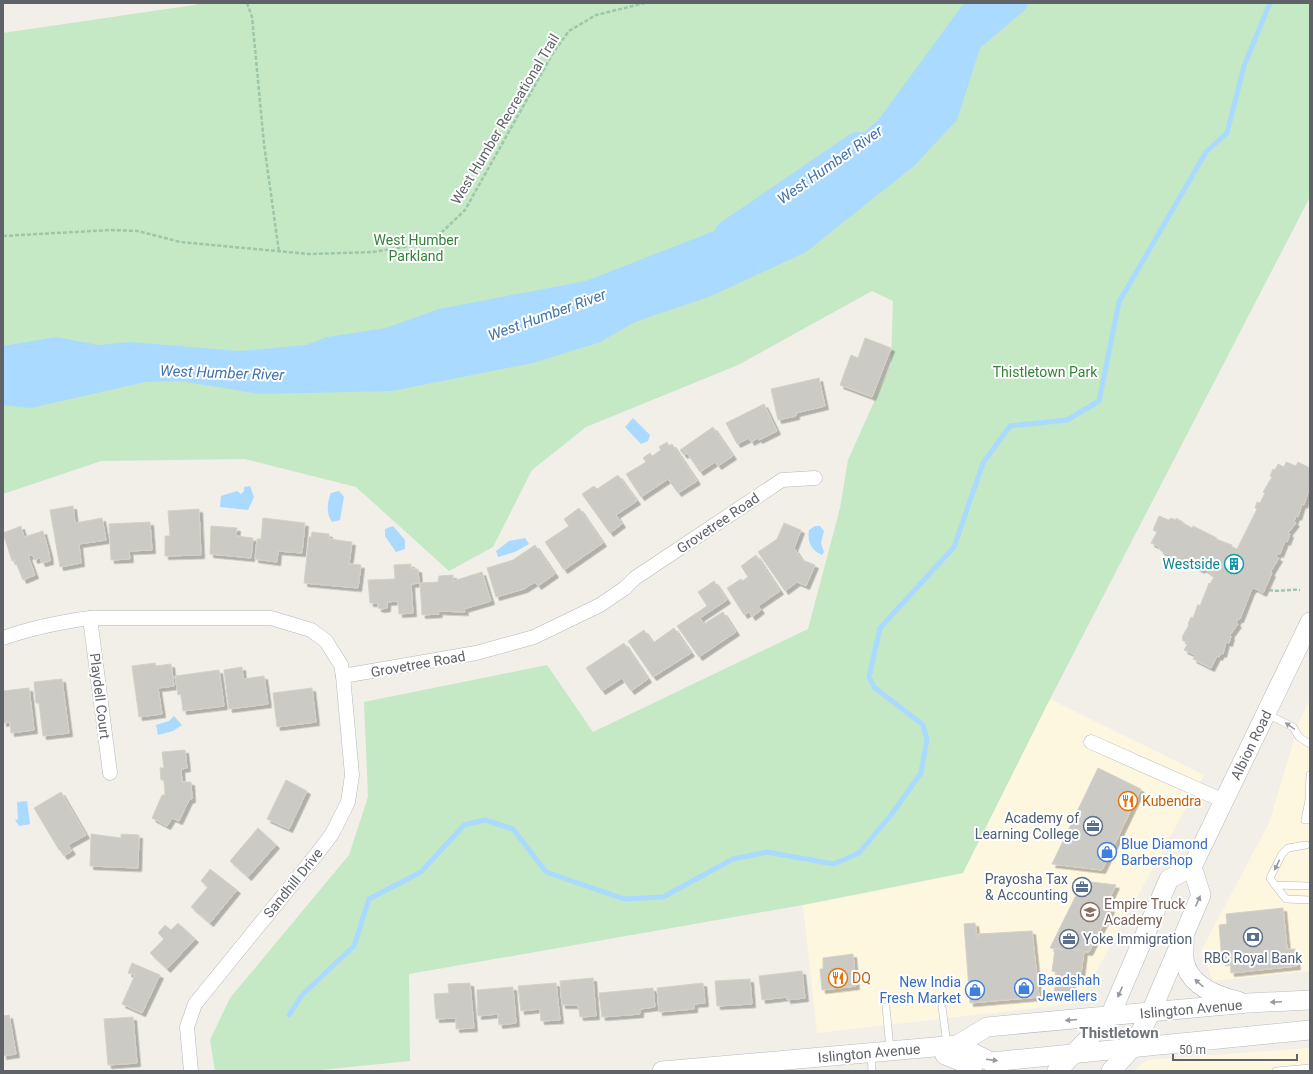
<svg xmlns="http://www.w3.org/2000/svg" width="1313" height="1074" viewBox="0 0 1313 1074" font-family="Roboto,sans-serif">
  <defs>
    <filter id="shadow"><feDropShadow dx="3.5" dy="3.5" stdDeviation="0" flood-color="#0004"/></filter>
  </defs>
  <rect width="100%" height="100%" fill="#f1efe8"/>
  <g fill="#fef7e0">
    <path d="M1050,699L1204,775L1079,1003L817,1033L803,905L874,892L963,873Z"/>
    <path d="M1310,700V971L1213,981L1201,951L1269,823L1300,720Z"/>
    <path d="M1310,1048V1071H1134L1147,1060Z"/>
  </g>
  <path fill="#c5e8c5" d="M201,3H1310V197L1050,699L963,873L803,905L409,974L410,1061L310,1071H215L210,1040L230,998L349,855L368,797L364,702L547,665L593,732L808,629L840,508L848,460L891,364L893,301L872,291L738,365L586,427L532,470L493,547L449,571L356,487L245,459L101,461L3,494V33L194,5Z"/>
  <g fill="#aadaff">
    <path d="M964,3H1028L1026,9L980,48L957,120L914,166L806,252L711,296L635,322L600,342L533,363L392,391L260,394L180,381L145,382L31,408L3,405V346L56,337L98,345L130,342L239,351L306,345L327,337L386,328L439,309L586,281L791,201L879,119Z"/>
    <path d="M633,418L650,435L648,441L641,444L625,427Z"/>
    <path d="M250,486L254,497L248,510L220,507L221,496L237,491L241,494L244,491V487Z"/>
    <path d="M339,491L344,497L340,520L332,522C326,514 327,502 331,493Z"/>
    <path d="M393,526L405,540V549L396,552L385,536V529Z"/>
    <path d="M815,526H820L824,531L821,543L824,552L822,555C811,550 807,542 809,530Z"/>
    <path d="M525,538L529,544L515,552L498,557L496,551L509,541Z"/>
    <path d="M174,716L182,725L173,731L158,735L156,725L169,721Z"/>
    <path d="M27,801L30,824L19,826L15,820L18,819L17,802Z"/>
  </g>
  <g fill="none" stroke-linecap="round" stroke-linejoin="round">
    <path stroke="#aadaff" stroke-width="5" d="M289,1015L302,995L354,946L369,899L421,872L464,825L485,820L513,829L546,872L624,899L663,897L733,859L767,852L834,864L859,853L891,815L921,773L927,739L923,725L874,687L869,677L880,628L954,547L983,463L1010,426L1067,420L1099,401L1119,302L1206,152L1227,133L1244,66L1270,3"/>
    <path stroke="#aadaff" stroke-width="30" d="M729,235L858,147"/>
  </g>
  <g fill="#cccac5" stroke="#d6d1c6" filter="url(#shadow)">
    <path d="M865,338L891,348L872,397L840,385L851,355L858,358Z"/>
    <path d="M819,378L825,406L796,413V416L778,420L771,389Z"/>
    <path d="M764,404L777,431L759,440L758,438L751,442L749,438L737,444L726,423Z"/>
    <path d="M713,427L733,456L718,466L715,462L700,472L687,453L684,455L680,450Z"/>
    <path d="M667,442L669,446L672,444L697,481L678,493L668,479L641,497L626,474L646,462L643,458L650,453L652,456L661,450L659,447Z"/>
    <path d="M1286,462L1296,466L1298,462L1310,468V493L1308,492L1304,505L1302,504L1298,517L1296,516L1294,522L1296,523L1288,533L1290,534L1287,542L1285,541L1280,554L1278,553L1276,557L1279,558L1270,573H1272L1263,593L1254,588L1251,591L1240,619H1238L1236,623L1238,624L1230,635L1231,636L1229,643L1226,642L1223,654L1221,653L1219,657L1217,656L1211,668L1193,659L1195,655L1184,650L1188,643L1182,640L1183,638L1182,637L1189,625L1188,624L1191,617L1193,618L1198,604L1200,606L1209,583L1210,584L1214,577L1210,575L1211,573L1202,568L1201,570L1186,561L1185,562L1161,551L1158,546L1151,543L1157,532L1153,530L1159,516L1169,520L1171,518L1176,520V518L1183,522V523L1192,528L1193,526L1217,538L1216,539L1232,545V547L1237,549L1257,509L1255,508L1257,502L1260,503L1265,493L1263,492L1272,477L1270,476L1273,469L1275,470L1278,464L1284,467Z"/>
    <path d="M618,475L637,501L616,515L622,524L610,533L582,494L594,486L597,489Z"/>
    <path d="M73,506L75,523L102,518L106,540L79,544L81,563L60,567L50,510Z"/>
    <path d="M579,508L603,543L564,570L545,542L569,526L564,519Z"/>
    <path d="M199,509L201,555L165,556V536H170L168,511Z"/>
    <path d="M263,518L305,523L302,553L278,551L277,562L255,559L257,539H261Z"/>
    <path d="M150,522L152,550L129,551L130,559L111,560L109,524Z"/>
    <path d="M784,523L801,530L794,548L802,560L815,565L806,586L797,582L785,591L758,552L777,539Z"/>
    <path d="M21,526L24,537L43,531L49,553L50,561L42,563L40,558L34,560L33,555L28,556L35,575L23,580L15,560L12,561L3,533Z"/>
    <path d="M211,526L237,528L236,536L253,538L251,558L210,554Z"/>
    <path d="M312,532L329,534V539L352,542L349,564L361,565L358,588L304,583L309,537H311Z"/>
    <path d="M535,545L555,574L538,586L535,582L524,589L496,597L487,568L513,560Z"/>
    <path d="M756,555L780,591L758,606L761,610L752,617L749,612L744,615L727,588L741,579L742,581L748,577L741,566Z"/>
    <path d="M411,564V569H418L419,583L411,584L413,613L399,614L398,601L387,602V608L381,609L378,608V603H370L368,580L395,579L394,565Z"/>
    <path d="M482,572L491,601L464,609L465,612L438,611L439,614L422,615L420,583L438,582L439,576L453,575V581Z"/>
    <path d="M714,581L727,600L700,618L704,624L723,612L736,632L699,657L677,626L707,606L698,592Z"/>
    <path d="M674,628L691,653L653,677L628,641L644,630L653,643Z"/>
    <path d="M624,643L648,679L631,691L622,678L602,691L586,668Z"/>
    <path d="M155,663L156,666L171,664L174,686L158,688L162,714L139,717L132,666Z"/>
    <path d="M242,667L243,679L264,676L268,704L229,709L224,670Z"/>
    <path d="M219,670L224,706L183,711L181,694L178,695L175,676Z"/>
    <path d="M62,679L69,733L43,736L39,703H36L34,682Z"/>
    <path d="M29,688L34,730L11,733L10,722L3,723V691Z"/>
    <path d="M312,688L316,722L277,727L273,693Z"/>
    <path d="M185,750L187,768L181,769L182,782H191L192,799L189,800L179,821L172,818L167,826L152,818L162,795H165L164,780H161L160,768H164L162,752Z"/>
    <path d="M1098,768L1141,789L1102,870L1052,864Z"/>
    <path d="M286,780L307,791L289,829L267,819Z"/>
    <path d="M61,792L86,835L68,845L72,851L64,856L60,850H59L34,808Z"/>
    <path d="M258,828L276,845L248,877L230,861Z"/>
    <path d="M91,834L121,838V834L139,835L138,868L90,866Z"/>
    <path d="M210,869L237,890L210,923L191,907L208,887L201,881Z"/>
    <path d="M1083,881L1116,885L1105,908L1111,909L1089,952L1050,948Z"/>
    <path d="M1283,908L1287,949H1295L1297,966L1231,973L1230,961L1222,962L1219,925L1227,924L1226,914Z"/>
    <path d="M178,923L195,939L167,969L150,953L164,939L158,933L165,925L171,930Z"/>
    <path d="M975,923L977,938L980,937L978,934L1032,931L1039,997L970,1003L964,924Z"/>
    <path d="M1055,949L1084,951L1081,974L1073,973L1071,995L1054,994L1057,972L1052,971Z"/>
    <path d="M853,954L856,986L822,990L820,969H823V958Z"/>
    <path d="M132,963L160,975L142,1013L122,1004L135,975L128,973Z"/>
    <path d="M802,971L805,998L787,1000V997L762,1000L759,976Z"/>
    <path d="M593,978L596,1016L580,1017L578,1005H562L560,981Z"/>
    <path d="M750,979L752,1004L717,1006L715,981Z"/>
    <path d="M470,983L474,1028L456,1029V1018L436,1019L434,994L449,993L448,984Z"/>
    <path d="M556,983L560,1020L541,1021L540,1009L521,1011L518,986Z"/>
    <path d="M703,983L705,1003L694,1004V1009L659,1012L657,988Z"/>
    <path d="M513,987L516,1023L499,1025L498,1014L478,1016L477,990Z"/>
    <path d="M653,988L655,1007L640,1009V1014L602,1017L599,993Z"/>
    <path d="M9,1015L16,1054L3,1056V1016Z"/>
    <path d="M133,1017L137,1063L108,1065L104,1019Z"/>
  </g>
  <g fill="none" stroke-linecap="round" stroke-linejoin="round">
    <g stroke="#b5b8bc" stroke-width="8">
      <g id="service">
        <path d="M1267,714L1293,727L1299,737L1310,744"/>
        <path d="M1310,775L1309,800L1305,820H1310"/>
        <path d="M1306,845L1288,848L1282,854L1270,878L1275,885L1309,886"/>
        <path d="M1275,885L1286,899L1310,900"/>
        <path d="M886,1007L890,1049"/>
        <path d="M942,1007L947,1044"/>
        <path d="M871,1054L872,1071"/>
        <path d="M1276,1071L1310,1068"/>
      </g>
    </g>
    <g stroke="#b5b8bc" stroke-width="15">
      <g id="minor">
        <path d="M90,618L110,773"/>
        <path d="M3,638C31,628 61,622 90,618H271L311,630L326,641L341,665L343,676L352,775L348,802L332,834L316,855L195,1004L187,1027L191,1071"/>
        <path d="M343,676L476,653L534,637L600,605L625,588L635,578L782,480L815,478"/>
        <path d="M1091,742L1224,801"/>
      </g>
    </g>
    <g stroke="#b6babf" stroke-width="20">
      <g id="secondary">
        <path d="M1184,937C1185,944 1183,952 1184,959C1188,985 1216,996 1238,1001"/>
        <path d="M957,1045L991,1062L1310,1030"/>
        <path d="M945,1055L965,1063L973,1071"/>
        <path d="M662,1071L957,1045L987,1027L1248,1003L1310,1000"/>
        <path d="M1057,1071L1110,1016L1169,879L1192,867L1310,622"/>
        <path d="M1111,1071L1132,1048L1151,1012L1201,895L1192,867"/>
      </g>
    </g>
    <g stroke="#9cc7a9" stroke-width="2.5" stroke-dasharray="4 2" stroke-linecap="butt">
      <path d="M247,3L252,17L264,144L279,252"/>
      <path d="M3,236L111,230L138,231L180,242L309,254L373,252L416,245L441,233L465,210L553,53L569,31L596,15L645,3"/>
      <path d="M1269,590C1279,592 1289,589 1300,590"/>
    </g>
    <use href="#service" stroke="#fff" stroke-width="7"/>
    <use href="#minor" stroke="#fff" stroke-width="14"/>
    <use href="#secondary" stroke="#fff" stroke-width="19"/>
  </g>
  <defs><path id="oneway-solid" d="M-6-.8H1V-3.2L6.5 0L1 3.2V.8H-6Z"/></defs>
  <g fill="#979a9d">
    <use href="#oneway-solid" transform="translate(1290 726) rotate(-145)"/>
    <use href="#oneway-solid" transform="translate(1277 865) rotate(116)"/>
    <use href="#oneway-solid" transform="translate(1198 901) rotate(-66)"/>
    <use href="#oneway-solid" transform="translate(1199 983) rotate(-138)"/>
    <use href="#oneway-solid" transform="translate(1120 992) rotate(113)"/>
    <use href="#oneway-solid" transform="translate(1276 1002) rotate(177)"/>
    <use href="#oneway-solid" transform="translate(1071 1020) rotate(175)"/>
    <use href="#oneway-solid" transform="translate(992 1060) rotate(7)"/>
  </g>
  <defs>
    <g id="building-ring" transform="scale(1)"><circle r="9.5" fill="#fff" stroke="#0f9aa8" stroke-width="1.5"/><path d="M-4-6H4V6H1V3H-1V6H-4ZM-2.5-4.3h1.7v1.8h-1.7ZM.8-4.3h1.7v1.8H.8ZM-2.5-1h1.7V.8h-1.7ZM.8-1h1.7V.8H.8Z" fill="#0f9aa8"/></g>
    <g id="restaurant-ring" transform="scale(1)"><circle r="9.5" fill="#fff" stroke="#e8710a" stroke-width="1.5"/><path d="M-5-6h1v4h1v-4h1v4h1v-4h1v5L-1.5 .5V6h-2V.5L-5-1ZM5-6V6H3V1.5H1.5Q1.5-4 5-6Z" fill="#e8710a"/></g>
    <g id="office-ring" transform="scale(1)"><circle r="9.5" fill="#fff" stroke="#5c6f8a" stroke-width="1.5"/><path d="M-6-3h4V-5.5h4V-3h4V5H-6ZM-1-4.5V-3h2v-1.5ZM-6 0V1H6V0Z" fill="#5c6f8a"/></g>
    <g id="shop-ring" transform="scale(1)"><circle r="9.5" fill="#fff" stroke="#3f7fe0" stroke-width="1.5"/><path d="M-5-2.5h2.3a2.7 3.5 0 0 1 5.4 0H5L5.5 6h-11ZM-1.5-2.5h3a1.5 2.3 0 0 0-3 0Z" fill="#3f7fe0"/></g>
    <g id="university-ring" transform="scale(1)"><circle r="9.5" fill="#fff" stroke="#8d6e63" stroke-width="1.5"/><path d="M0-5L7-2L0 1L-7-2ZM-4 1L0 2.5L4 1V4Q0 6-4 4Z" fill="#8d6e63"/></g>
    <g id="bank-ring" transform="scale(1)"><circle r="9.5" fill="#fff" stroke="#5c6f8a" stroke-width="1.5"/><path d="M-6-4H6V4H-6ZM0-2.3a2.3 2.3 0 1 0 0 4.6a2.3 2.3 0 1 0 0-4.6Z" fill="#5c6f8a"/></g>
  </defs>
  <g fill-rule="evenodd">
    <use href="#building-ring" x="1234" y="564"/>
    <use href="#restaurant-ring" x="1128" y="801"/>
    <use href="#office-ring" x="1093" y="826"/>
    <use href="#shop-ring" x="1107" y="852"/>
    <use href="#office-ring" x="1082" y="887"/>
    <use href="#university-ring" x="1090" y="912"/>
    <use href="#bank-ring" x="1253" y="937"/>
    <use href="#office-ring" x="1069" y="939"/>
    <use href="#restaurant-ring" x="838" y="978"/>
    <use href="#shop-ring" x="1024" y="988"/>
    <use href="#shop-ring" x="975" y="990"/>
  </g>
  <g text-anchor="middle" stroke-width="4" stroke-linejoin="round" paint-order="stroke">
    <g font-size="14" fill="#5f6368" stroke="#fff">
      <text transform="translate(505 119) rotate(-59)" y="5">West Humber Recreational Trail</text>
      <text transform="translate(718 523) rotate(-34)" y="5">Grovetree Road</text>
      <text transform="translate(418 664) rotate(-10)" y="5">Grovetree Road</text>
      <text transform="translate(100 696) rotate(83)" y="5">Playdell Court</text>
      <text transform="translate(1251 745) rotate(-64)" y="5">Albion Road</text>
      <text transform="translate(293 883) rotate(-51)" y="5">Sandhill Drive</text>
      <text transform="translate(1191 1009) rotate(-5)" y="5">Islington Avenue</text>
      <text transform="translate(869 1053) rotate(-5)" y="5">Islington Avenue</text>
    </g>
    <g font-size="14" fill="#348238" stroke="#fff">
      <text x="416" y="245">West Humber<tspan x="416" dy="16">Parkland</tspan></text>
      <text x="1045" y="377">Thistletown Park</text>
    </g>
    <g font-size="14" fill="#0d838f" stroke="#fff" text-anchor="end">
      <text x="1220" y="569">Westside</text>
    </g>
    <g font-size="14" fill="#c56008" stroke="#fff" text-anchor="start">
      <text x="1142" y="806">Kubendra</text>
      <text x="852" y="983">DQ</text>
    </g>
    <g font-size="14" fill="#4e5e75" stroke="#fff" text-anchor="end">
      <text x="1079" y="823">Academy of<tspan x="1079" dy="16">Learning College</tspan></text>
      <text x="1068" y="884">Prayosha Tax<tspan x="1068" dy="16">&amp; Accounting</tspan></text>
      <text x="1083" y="944" text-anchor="start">Yoke Immigration</text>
      <text x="1253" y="963" text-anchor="middle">RBC Royal Bank</text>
    </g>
    <g font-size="14" fill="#366cbe" stroke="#fff" text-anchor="start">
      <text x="1121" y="849">Blue Diamond<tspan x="1121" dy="16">Barbershop</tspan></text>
      <text x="1038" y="985">Baadshah<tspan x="1038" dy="16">Jewellers</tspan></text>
      <text x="961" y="987" text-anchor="end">New India<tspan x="961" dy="16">Fresh Market</tspan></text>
    </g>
    <g font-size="14" fill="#785e54" stroke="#fff" text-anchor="start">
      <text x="1104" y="909">Empire Truck<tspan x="1104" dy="16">Academy</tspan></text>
    </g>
    <g font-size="15" font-style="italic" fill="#4174aa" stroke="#fff">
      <text transform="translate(830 165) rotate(-35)" y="5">West Humber River</text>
      <text transform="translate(547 315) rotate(-20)" y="5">West Humber River</text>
      <text transform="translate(222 373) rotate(2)" y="5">West Humber River</text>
    </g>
    <g font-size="15" font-weight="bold" fill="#70757a" stroke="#fff">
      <text x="1119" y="1038">Thistletown</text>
    </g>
  </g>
  <rect width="1313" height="1074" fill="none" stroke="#5f6368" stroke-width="8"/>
  <path d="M1173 1054v6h124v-6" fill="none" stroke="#5f6368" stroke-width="2"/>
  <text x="1179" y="1054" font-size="12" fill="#5f6368" stroke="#ffffff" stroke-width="3" paint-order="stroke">50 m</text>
</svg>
